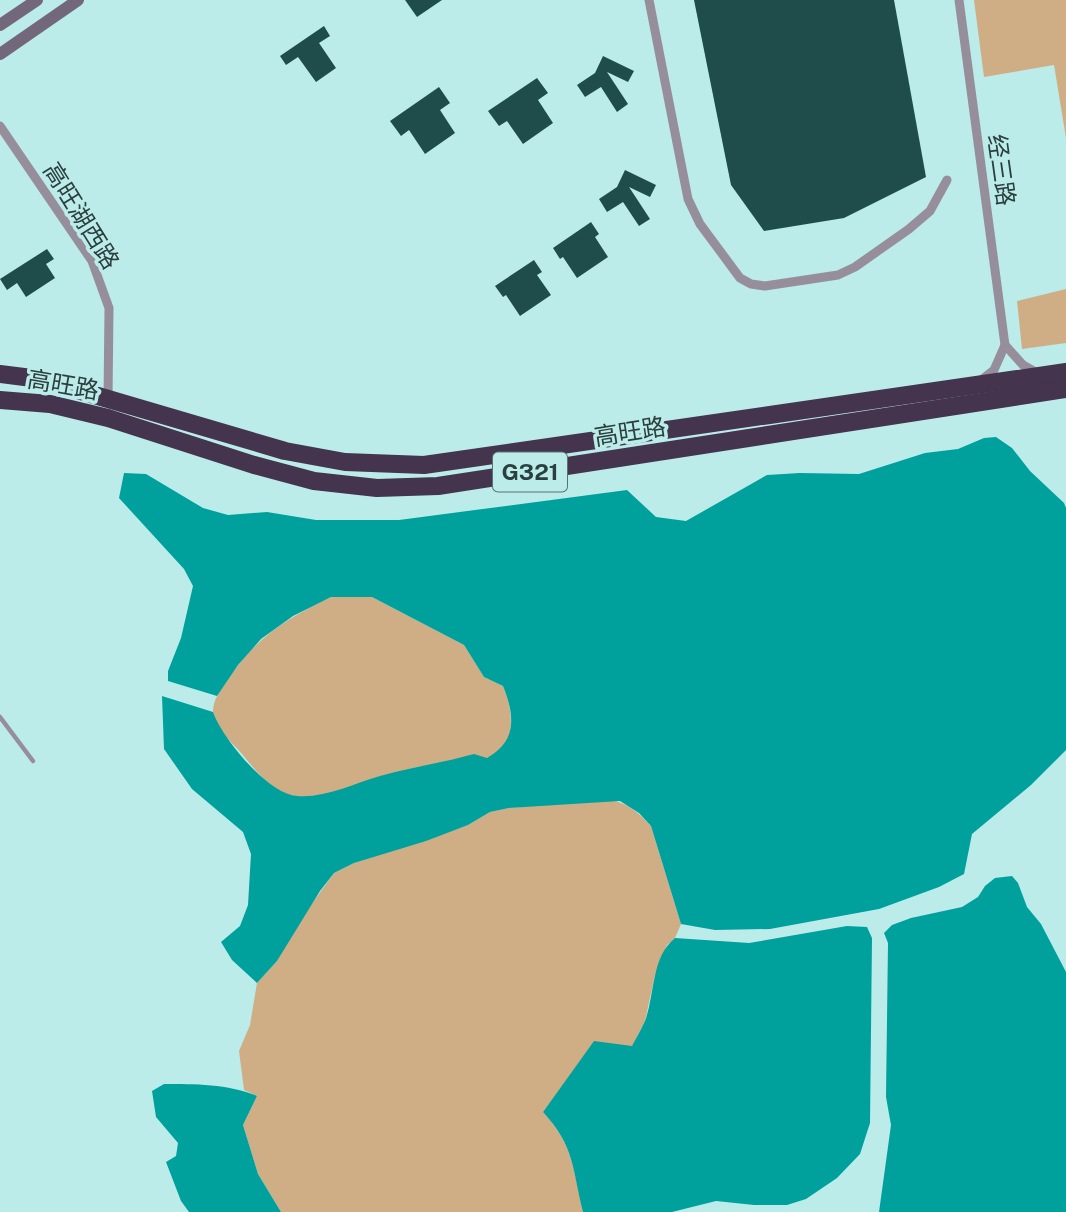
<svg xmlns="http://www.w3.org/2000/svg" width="1066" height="1212" viewBox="0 0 1066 1212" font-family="'Public Sans','Noto Sans SC',sans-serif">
  <rect width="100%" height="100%" fill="#bbecea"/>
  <g fill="#d0ae85">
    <path d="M974,0H1066V138L1054,65L984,77Z"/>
    <path d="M1066,289V343L1022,349L1017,301Z"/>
    <path d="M331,597H372L464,645L484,677L503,686C511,705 517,735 500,751C483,766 436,762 413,768C382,775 322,802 295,796C271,791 256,771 242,754C232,742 213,727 213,711C213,700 220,691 226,682C255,638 285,619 331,597Z"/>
    <path d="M606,800C626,801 638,812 651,826L681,924L675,938L667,945L655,975L645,1021L632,1047L594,1042L543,1112C574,1146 573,1169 583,1212H281L258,1174L243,1125L257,1096L244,1090L239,1051L250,1025L257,983L277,961L298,923L334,873L354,863L468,825L490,812L509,808Z"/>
  </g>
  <g fill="#00a09d">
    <path d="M996,437L1012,448L1030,471L1064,503L1066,508V750L1031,785L972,834L964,874L939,887L879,909L770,929L715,930L681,924L651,826L639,813L620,801L509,808L490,812L468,825L426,841L354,863L334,873L320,891L277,961L257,983L232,960L221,942L240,926L248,905L251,854L243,832L192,789L164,749L162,696L213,712C222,738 268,794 297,796C326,798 352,784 380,776C411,767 442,763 474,754L487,758C517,741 515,716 503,686L484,677L464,645L372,597H331L293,616L261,639L238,665L217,696L168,681V671L181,638L193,586L184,569L119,498L124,473L146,474L203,508L228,515L267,512L316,520H399L627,490L656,517L686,521L767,475L800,473L859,474L925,453L958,449L984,438Z"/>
    <path d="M1012,876L1018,883L1027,907L1041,924L1066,972V1212H879L891,1125L886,1097L888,943L884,933L892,925L911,918L962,907L978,897L985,886L995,878Z"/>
    <path d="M847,926L867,927L872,938L870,1123L860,1154L837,1178L806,1199L787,1205H754L716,1201L672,1212H583C572,1168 575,1147 543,1112L594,1041L632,1046C636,1038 641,1030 645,1021C655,995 651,957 675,938L749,943Z"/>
    <path d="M164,1084C195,1084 229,1084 257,1096L243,1125L258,1174L281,1212H189L181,1201L166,1162L176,1156L178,1143L156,1117L152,1091Z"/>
  </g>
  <g fill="#1f4d4c">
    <path d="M405,0H442L417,17Z"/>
    <path d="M694,0H894L926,177L844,218L764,231L731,185Z"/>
    <path d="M324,26L330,36L319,43L336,68L316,82L298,57L286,65L280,56Z"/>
    <path d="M603,56L634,71L628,82L607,72L628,104L617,112L601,87L585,97L577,85L595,73Z"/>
    <path d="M537,78L548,93L538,100L553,123L523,144L507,121L499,126L488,111Z"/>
    <path d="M439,87L450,103L440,110L455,133L425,154L409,130L401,136L390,121Z"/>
    <path d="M625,170L656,185L650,197L629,187L650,219L639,226L623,202L607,212L599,199L617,187Z"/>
    <path d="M591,222L599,234L595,237L608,257L577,278L563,257L560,259L553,248Z"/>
    <path d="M47,249L54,259L46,264L55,278L26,297L17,283L7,290L0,279Z"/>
    <path d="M534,260L542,272L537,275L551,295L520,316L506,295L503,297L495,286Z"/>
  </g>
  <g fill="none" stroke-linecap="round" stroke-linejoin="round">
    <path stroke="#978e9c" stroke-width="4.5" d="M0,717L33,761"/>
    <g stroke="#978e9c" stroke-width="9">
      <path d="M649,0L688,199L700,224L740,278L751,284L765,286L838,275L855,267L909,229L930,211L947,180"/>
      <path d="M959,0L1005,345L994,370L980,381"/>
      <path d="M0,126L92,261L109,308L108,399"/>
      <path d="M1005,345L1023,365L1037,373"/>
    </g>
    <g stroke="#73677b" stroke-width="12">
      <path d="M0,25L37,0"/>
      <path d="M0,54L78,0"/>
    </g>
    <g stroke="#44344e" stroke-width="18">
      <path d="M0,374L40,379L285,451L345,462L424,465L1066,372"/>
      <path d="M0,400L50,404L108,418L254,465L314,481L377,488L438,486L1066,389"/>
    </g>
  </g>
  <g text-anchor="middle" stroke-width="7" stroke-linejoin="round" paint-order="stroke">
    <rect fill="#bbecea" stroke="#567372" stroke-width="2" x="493" y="452.5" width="74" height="39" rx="5"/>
    <g font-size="23" font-weight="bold" fill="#2b3f3e">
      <text x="530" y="480">G321</text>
    </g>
    <g font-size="24" fill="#2b3f3e" stroke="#bbecea">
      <text transform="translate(1001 170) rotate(82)" y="8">经三路</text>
      <text transform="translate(81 216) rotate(58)" y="8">高旺湖西路</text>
      <text transform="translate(63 385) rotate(10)" y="8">高旺路</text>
      <text transform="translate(630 432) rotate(-9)" y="8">高旺路</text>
    </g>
  </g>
</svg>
